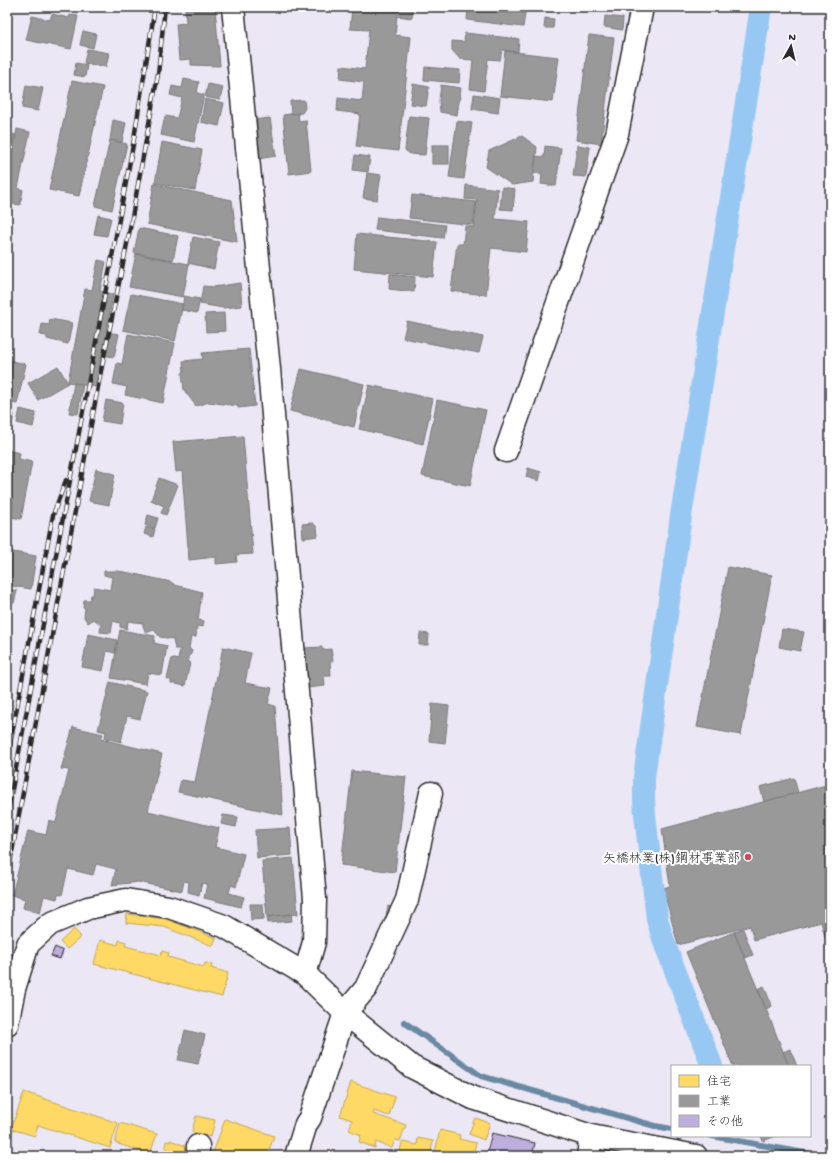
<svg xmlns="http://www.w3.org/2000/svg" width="837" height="1163" viewBox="0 0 837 1163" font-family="'Gochi Hand','Klee One',sans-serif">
  <rect width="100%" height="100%" fill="#ebe7f5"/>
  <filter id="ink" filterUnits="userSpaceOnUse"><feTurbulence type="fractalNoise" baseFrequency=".025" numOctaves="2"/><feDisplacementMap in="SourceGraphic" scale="8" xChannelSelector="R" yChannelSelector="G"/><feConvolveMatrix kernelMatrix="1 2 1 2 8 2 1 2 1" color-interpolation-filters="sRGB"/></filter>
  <g filter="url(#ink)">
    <g fill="#ffd966" stroke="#bfa554">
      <path d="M127,914L166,919L216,938L213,946L164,927L126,923Z"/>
      <path d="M74,929L81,937L67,949L60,942Z"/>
      <path d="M100,940L118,945L119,940L126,942L125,946L161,955L162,951L169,953L168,957L204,967L205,963L212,964L211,968L228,973L222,997L94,964Z"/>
      <path d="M351,1082L395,1097L389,1116L374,1111L373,1114L406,1125L400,1141L395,1140L392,1148L376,1142L375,1148L359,1142L361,1135L349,1130L352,1120L340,1116Z"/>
      <path d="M24,1092L118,1123L110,1148L38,1125L35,1136L11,1129Z"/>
      <path d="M196,1116L215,1120L211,1137L192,1132Z"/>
      <path d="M475,1118L490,1123L484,1140L469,1134Z"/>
      <path d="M225,1119L274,1136L267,1156H222L213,1153Z"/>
      <path d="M120,1123L157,1134L150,1154L115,1143Z"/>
      <path d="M440,1130L460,1135L459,1139L476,1143L473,1156H434Z"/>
      <path d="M418,1138L433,1141L430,1156H399L402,1142L417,1145Z"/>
      <path d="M170,1140L188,1147L185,1156L165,1148L166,1141L170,1142Z"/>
    </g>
    <g fill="#999" stroke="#787878">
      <path d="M185,7H215L220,66L191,65V59L179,60L176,24L186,23Z"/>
      <path d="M352,7H357L372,13L373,7H413L412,18L397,16L395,35L411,37L398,151L356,146L360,114L337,111L338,98L362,101L364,82L340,79L341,66L365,69L369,30L350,29Z"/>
      <path d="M468,7H526L523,27L467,20Z"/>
      <path d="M52,14L69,18L70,15L78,16L71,49L26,40L32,16L50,20Z"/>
      <path d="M605,16L623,18L622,30L604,27Z"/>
      <path d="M545,18L554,19L553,28H544Z"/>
      <path d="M83,31L96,34L93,48L80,45Z"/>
      <path d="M465,33L519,39L518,52L502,50L500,60L488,59L484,91L470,89L473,60L460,59L452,50V41L464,42Z"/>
      <path d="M589,35L614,38L601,144L576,140Z"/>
      <path d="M87,49L109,53L106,67L84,63Z"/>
      <path d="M505,51L559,57L553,102L500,96Z"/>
      <path d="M76,63L87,65L85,77L74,75Z"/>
      <path d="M425,67L460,70L459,83L424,80Z"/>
      <path d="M184,79L199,82L197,93L204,95L194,142L161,135L165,116L177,118L182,98L170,95L172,86L182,88Z"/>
      <path d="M72,81L103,87L79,196L49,190Z"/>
      <path d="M208,84L223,87L220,100L205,97Z"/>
      <path d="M413,84L429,87L426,106L410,104Z"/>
      <path d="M26,85L43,88L38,111L22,108Z"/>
      <path d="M441,85L461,88L457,115L440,112L439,100Z"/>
      <path d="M474,94L500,98L498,113L472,109Z"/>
      <path d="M205,99L224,103L219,126L201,122Z"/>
      <path d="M304,100L305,108L302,113L291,114L290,101Z"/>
      <path d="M298,113L299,121L306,120L311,171L289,174L283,115Z"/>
      <path d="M409,116L429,118L425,155L410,154L405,150Z"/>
      <path d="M270,118L276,156L258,159L253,120Z"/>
      <path d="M113,120L126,123L122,142L110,140Z"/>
      <path d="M457,121L472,123L464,179L449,177Z"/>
      <path d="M17,129L30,132L18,188L23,190L20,205L7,203V174Z"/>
      <path d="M7,133L16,135L9,164L7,163Z"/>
      <path d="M522,136L537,147L533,182L512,185L486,167L489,151Z"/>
      <path d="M110,140L127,144L112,210L95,206Z"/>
      <path d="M162,142L202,150L195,190L155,183Z"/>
      <rect x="432" y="145" width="17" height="19"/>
      <path d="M577,145L590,147L586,177L573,176Z"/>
      <path d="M545,146L561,148L556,186L541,184L542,174L534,173L536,156L544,157Z"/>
      <path d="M355,155L370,157L368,172L353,170Z"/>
      <path d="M367,173L381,175L377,200L363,198Z"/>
      <path d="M154,184L232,200L237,242L147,224Z"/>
      <path d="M466,185L498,189L495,219L529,222L526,252L491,248L486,295L451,291L457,244H463L465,226L474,227L477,200L465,199Z"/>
      <path d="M502,187L515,189L513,210L500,209Z"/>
      <path d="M412,195L476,202L473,225L409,218Z"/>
      <path d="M98,215L111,218L107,236L94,234Z"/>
      <path d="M377,217L445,225L443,238L375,230Z"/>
      <path d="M139,228L178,236L173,260L134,253Z"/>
      <path d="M357,234L437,242L433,277L354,269Z"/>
      <path d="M193,237L219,242L214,269L188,263Z"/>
      <path d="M136,254L189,264L183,297L129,287Z"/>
      <path d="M98,260L106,262L100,291L113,294L106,332L119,334L114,357L102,355L96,387L68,382L85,289L92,290Z"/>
      <path d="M390,274L415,277L414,292L389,289Z"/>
      <path d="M240,283L242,306L223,308L200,304L203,286L214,287Z"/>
      <path d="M131,294L183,304L175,341L123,330Z"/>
      <path d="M184,296L200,299L197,313L182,310Z"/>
      <path d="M224,313L225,331L206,332L205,314Z"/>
      <path d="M50,319L72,323L68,344L47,339V336L40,335L42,324L49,325Z"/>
      <path d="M407,321L483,337L479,353L403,338Z"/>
      <path d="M128,334L175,343L163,403L125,395L127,387L113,384L117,363L122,364Z"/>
      <path d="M249,349L255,406L238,408V406L209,402L196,406L184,390L182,373L184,372L183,361L203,359L202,353Z"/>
      <path d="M7,360L26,364L17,404L7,402Z"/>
      <path d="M58,366L68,383L38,400L28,383Z"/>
      <path d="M301,369L364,384L354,427L290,411Z"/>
      <path d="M74,383L83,384L78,414L69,413Z"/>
      <path d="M369,385L433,399L423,444L359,429Z"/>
      <path d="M106,400L123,403L120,424L102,421Z"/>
      <path d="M437,400L486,410L470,486L422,476Z"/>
      <path d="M20,409L36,413L33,427L17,423Z"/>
      <path d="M7,413L14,414L11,427L7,426Z"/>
      <path d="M243,436L253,554L236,555L237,562L216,564V557L189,560L182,471L176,472L173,442Z"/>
      <path d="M7,450L20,453L19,459L32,462L21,519L7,516Z"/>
      <path d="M528,468L541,472L539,481L526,477Z"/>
      <path d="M96,469L115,474L109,505L89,501Z"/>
      <path d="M159,478L178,485L166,515L161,513L164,506L151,500Z"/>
      <path d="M148,515L158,518L155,528L145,525Z"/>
      <path d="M313,523L317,527L318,536L303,538L302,524Z"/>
      <path d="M146,527L155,529L153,537L144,534Z"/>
      <path d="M8,551L36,556L31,589L7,585Z"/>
      <path d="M728,567L772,575L741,735L697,727Z"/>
      <path d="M104,571H117L125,572L171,582L175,585L202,592L198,620L204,621L203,627L197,626L196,637H191L189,648L192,651L191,654L188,657V662L190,663L185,686L171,683V680L167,679L172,658L178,660L180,649H175L173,639L160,637L154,630L146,633L143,626V623L128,621L127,629L120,627V623L113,621L111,633L100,632L101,625L94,619L88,623L84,617L85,608L83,607L84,600H90L91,595H93L94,587L110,590L112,577L104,575Z"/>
      <path d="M7,589L17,591L14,603L7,602Z"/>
      <path d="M782,629L804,632L800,651L779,647Z"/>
      <path d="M120,630L155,636L154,643L167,646L162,675L148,673L146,684L111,678Z"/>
      <path d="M420,633L429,634L428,645H419Z"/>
      <path d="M88,634L117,640L115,653L107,651L103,671L82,667Z"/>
      <path d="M223,647L251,653L245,683L272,688L268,704L275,706L283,815L178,792L181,780L195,782Z"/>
      <path d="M322,647V650L331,649L333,661H330L331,676H324L325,686L307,688L303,648Z"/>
      <path d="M110,682L147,691L140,719L127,716L121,742L105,738L106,732L98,730Z"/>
      <path d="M432,704L449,706L445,743L429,741Z"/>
      <path d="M73,727L103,734L101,739L162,754L148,811L219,828L215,847L244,854L236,887L231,885L229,893L244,897L241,907L204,898L207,884L202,883L199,895L188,892L189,882L184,881L182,891L138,882L112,885L116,869L96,864L93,875L68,869L62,895L58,894L57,899L44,896L40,913L23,908L25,899L12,895L28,831L46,835L49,820L56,822L69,770L61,769Z"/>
      <path d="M352,771L406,777L395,872L341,865Z"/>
      <path d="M794,778L798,793L764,802L760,787Z"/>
      <path d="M830,784V906L827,907L830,917V955L821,922L754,940L750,926L678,945L663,888L670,886L662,829Z"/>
      <path d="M223,815L238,817L236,827L221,824Z"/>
      <path d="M290,828L292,855L257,858L255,830Z"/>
      <path d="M293,858L298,914L267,917L262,861Z"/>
      <path d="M250,904H263L264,919L251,920Z"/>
      <path d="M388,906L394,908L392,916L386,915Z"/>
      <path d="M291,914L292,921L268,923L267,917Z"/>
      <path d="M743,929L753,955L745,958L734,932Z"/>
      <path d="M734,932L766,1009L789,1066H733L686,952Z"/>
      <path d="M764,986L772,1006L766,1009L758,989Z"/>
      <path d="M185,1030L205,1035L198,1064L178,1060Z"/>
      <path d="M790,1049L797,1066H789L783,1052Z"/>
      <path d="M761,1136H776L763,1141Z"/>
    </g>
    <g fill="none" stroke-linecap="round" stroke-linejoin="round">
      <g stroke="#6b89a3" stroke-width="6">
        <path d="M404,1022L481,1076L655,1126L672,1129"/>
        <path d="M712,1136L821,1156"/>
      </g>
      <path stroke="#96c8f3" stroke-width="22" d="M712,1066L664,942L657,919L645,815L644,799V777L681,516L761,7"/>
    </g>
    <g fill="#bdaede" stroke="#2b2b2b">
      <path d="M55,947L63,951L60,959L51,956Z"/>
      <path d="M492,1133L535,1143L532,1156H486Z"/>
    </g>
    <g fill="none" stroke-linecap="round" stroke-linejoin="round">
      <g stroke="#2b2b2b" stroke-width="25">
        <g id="minor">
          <path d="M233,7L269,369L315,899L314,942L305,974"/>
          <path d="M506,451L617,134L642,7"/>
          <path d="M7,1024L14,989L28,944L50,924L88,908L126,900L169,907L224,926L305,974L345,1013L412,1067L473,1098L591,1136L696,1156"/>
          <path d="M198,1156V1146"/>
          <path d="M296,1156L306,1124L310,1118L345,1013L366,988L407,900L431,793"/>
          <path d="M588,1156L591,1136"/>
        </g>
      </g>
      <use href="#minor" stroke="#fff" stroke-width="22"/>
      <g stroke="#2b2b2b" stroke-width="4.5">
        <g id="rail">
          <path d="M7,760L53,515L66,480"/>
          <path d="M7,816L133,145L155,7"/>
          <path d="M7,879L100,376L129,234L158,74L165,7"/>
        </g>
      </g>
      <use href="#rail" stroke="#fff" stroke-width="3" stroke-dasharray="9" stroke-linecap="butt"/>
    </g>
  </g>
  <circle fill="#d1495b" stroke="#fff" stroke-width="1.5" cx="748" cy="857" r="4"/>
  <g text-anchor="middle" stroke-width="4" stroke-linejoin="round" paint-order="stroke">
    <g font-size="13" fill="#2b2b2b" stroke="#fff" text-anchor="end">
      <text x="740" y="862">矢橋林業(株)鋼材事業部</text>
    </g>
  </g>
  <rect width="837" height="1163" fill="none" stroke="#fff" stroke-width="24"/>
  <rect x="12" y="12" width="813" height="1139" fill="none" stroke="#2b2b2b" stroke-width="1.5" filter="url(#ink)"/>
  <rect x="671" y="1065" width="140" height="72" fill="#ffffff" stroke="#aaaaaa"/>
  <rect x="679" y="1075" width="20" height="12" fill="#ffd966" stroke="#aaaaaa"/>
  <text x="707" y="1085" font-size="12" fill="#2b2b2b">住宅</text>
  <rect x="679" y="1095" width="20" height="12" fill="#999999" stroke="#aaaaaa"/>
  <text x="707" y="1105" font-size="12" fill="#2b2b2b">工業</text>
  <rect x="679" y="1115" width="20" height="12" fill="#bdaede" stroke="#aaaaaa"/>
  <text x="707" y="1125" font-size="12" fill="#2b2b2b">その他</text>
  <g transform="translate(791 46) rotate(8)" stroke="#ffffff" stroke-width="3" paint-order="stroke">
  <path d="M0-3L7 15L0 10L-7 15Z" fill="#2b2b2b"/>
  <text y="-6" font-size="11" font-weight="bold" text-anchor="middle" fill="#2b2b2b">N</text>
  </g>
</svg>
